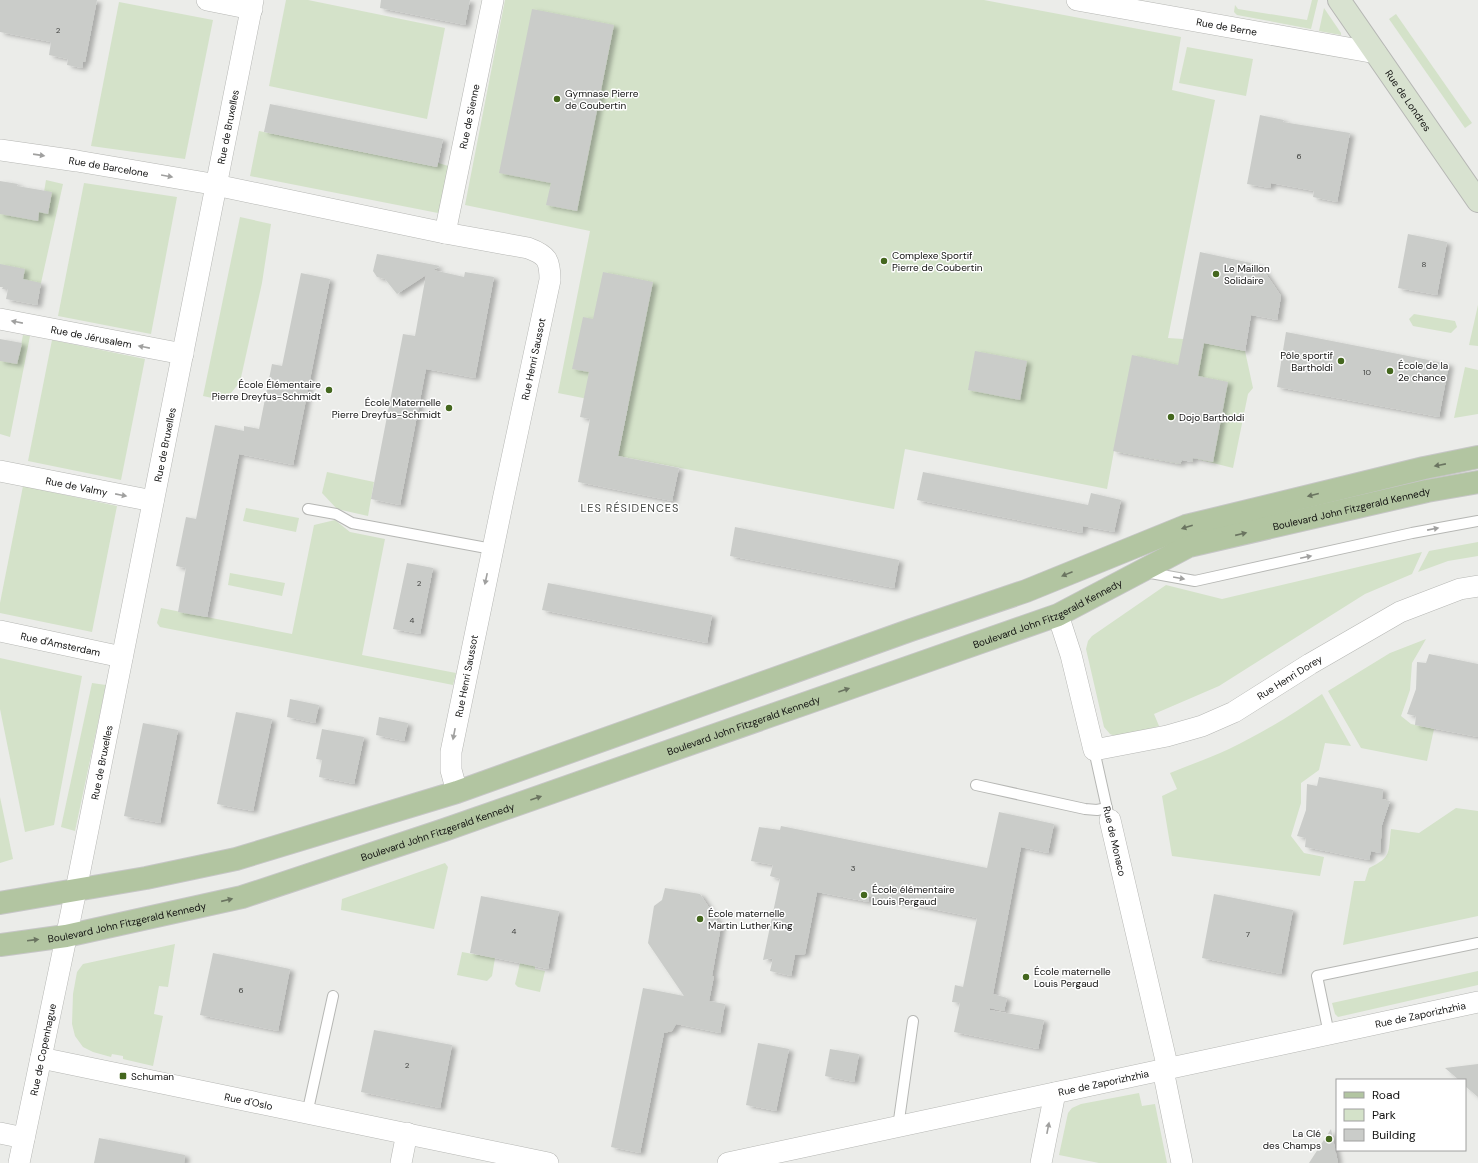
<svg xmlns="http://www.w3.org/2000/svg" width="1478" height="1163" viewBox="0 0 1478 1163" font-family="'DM Sans',sans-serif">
  <defs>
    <filter id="shadow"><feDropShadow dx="4.5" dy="2.5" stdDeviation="2" flood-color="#0004"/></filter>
  </defs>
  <rect width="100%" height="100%" fill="#ebece9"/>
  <g fill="#d4e2c9">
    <path d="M286,0H308L445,28L427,119L269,86Z"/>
    <path d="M505,0H984L1181,37L1172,90L1215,100L1168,338L1183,339L1245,351L1253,388L1248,394L1233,468L1193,458L1192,462L1183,457L1180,464L1114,451L1107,489L905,449L894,509L618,456L628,407L558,393L590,231L465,205Z"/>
    <path d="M1312,0H1318L1311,29L1237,15L1234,12L1235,5L1238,9L1307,20Z"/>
    <path d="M119,2L213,20L185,159L91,146Z"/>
    <path d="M1324,8L1341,33V35L1319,31Z"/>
    <path d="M1396,14L1472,123L1465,128L1389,19Z"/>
    <path d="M1187,47L1253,59L1246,96L1179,83Z"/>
    <path d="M259,131L437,167L438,163L452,167L443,214L250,176Z"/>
    <path d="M46,180L63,184L39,292L0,284V197L42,204Z"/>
    <path d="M84,183L177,197L151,334L58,316Z"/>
    <path d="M240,217L271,224L262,283L240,382L231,393L217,399L203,396Z"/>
    <path d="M1478,305V346L1469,345Z"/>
    <path d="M1414,314L1455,321L1457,327L1451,333L1413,326L1409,319Z"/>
    <path d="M23,335L30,336L10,437L0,434V352L19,356Z"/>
    <path d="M52,340L145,359L121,480L28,461Z"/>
    <path d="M1465,367L1478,370V414L1454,418Z"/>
    <path d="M327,472L374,482L368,516L337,509L322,493Z"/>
    <path d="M23,486L117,506L92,632L0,613V603Z"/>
    <path d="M246,508L299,518L296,532L243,521Z"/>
    <path d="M335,520L350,532L385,539L362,655L456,673L453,685L160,627L157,623L161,608L292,634L314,525Z"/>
    <path d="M1478,542V556L1448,561L1418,572L1429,551Z"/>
    <path d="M1422,552L1412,574L1365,594L1219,686L1154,714L1159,726L1118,737L1110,734L1104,727L1086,649L1088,641L1092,636L1166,585L1222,599Z"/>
    <path d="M230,573L285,583L282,596L228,585Z"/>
    <path d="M1426,639L1412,663L1410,690L1401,716L1411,724L1434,729L1427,761L1361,748L1328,691L1390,653Z"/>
    <path d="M0,658L82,676L54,825L25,832L0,709Z"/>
    <path d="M92,683L106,685L75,831L61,827Z"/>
    <path d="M1322,694L1351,746L1325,743L1319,770L1301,783V803L1291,836L1304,853L1324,857L1320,876L1172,856L1162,796L1177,789L1170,773C1189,765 1210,758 1229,749C1262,733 1292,715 1322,694Z"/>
    <path d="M0,797L13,859L0,863Z"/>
    <path d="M1456,808L1478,811V916L1343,945L1354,881H1365L1369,868C1392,857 1388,853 1391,829L1419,833Z"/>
    <path d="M445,863L448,867L434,929L341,910L342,899Z"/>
    <path d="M175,944L168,987L159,986L154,1014L163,1016L153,1066L123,1059V1056L112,1054L111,1057L93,1052L83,1047L75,1036L72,1024L73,994L77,972L83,964Z"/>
    <path d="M462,952L495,958L492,976L487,981L457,975Z"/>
    <path d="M520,963L535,966V969L545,971L540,992L518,987L515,984Z"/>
    <path d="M1478,971V985L1338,1017L1335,1014L1332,1003Z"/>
    <path d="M1139,1093L1142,1106L1155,1104L1167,1163H1099L1059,1155L1068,1113L1072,1108L1081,1104Z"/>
  </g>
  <g fill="#caccc9" filter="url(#shadow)">
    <path d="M0,0H97L85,62H83L82,68L67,65L68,59L49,55L51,42L0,32Z"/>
    <path d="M381,0H470L465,25L380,8Z"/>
    <path d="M532,9L614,25L577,211L546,205L551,183L499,173Z"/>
    <path d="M270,104L443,139L437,167L264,132Z"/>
    <path d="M1260,115L1284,120L1283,122L1350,133L1337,202L1313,197L1314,191L1271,183L1270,188L1247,184Z"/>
    <path d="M0,181L18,184L17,186L52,192L48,214L39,212L38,221L0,214Z"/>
    <path d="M1408,234L1447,242L1437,295L1398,288Z"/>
    <path d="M1200,252L1260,265L1281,296L1277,320L1251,315L1245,351L1204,343L1198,376L1228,382L1213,462L1193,458L1192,462L1182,460L1180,464L1113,451L1132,355L1178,365Z"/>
    <path d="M377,254L440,266L433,270L464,277L465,272L494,277L475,378L426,369L400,505L371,499L403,334L415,336L426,275L397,294L385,279L377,277L373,271Z"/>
    <path d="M0,264L25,269L23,279L41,283L37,305L6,299L8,289H2L3,287H0Z"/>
    <path d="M603,272L653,282L618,456L679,468L672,501L578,482L590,419L580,417L589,372L572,369L583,317L593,319Z"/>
    <path d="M301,273L330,279L293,465L239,454L207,617L178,612L186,568L176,566L186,517L196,519L215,425L244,431V426L259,429L272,364L282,366Z"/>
    <path d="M1286,332L1449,364L1439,417L1277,387Z"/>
    <path d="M0,339L22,343L17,364L0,361Z"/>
    <path d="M975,351L1027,361L1020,400L968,390Z"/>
    <path d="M923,472L1088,505L1091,493L1121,500L1114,532L1083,526L1082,533L917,500Z"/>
    <path d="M735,527L899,560L894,588L730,556Z"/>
    <path d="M407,563L433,568L420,634L393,629Z"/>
    <path d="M548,583L712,615L707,643L542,610Z"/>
    <path d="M1429,654L1478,664V737L1415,725L1416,716L1407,714L1416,689L1417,662L1426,663Z"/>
    <path d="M290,699L319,705L315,723L287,717Z"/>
    <path d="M236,712L272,719L253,811L217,804Z"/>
    <path d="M379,717L408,723L404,741L376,735Z"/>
    <path d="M143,723L178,730L160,823L124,816Z"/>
    <path d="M322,729L364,737L354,784L319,777L322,760L316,759Z"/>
    <path d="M1319,777L1383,789L1382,799L1390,801L1382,825L1380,853L1371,851L1369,860L1305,847L1306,838L1297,836L1306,810L1307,784L1317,786Z"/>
    <path d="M999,812L1054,824L1048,853L1021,847L993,994L1007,998L1004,1011L990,1008V1010L1044,1020L1038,1049L954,1032L960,1003L952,1002L955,985L963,987L977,918L869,896L868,902L817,892L805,954L795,955L791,976L770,971L773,958L763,960L780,879L770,876L773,865L751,861L759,827L780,830L781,826L987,868Z"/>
    <path d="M665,888L700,894L721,926L712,976H714L709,1001L725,1004L720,1033L676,1024L672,1031L664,1033L640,1153L611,1147L643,988L684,996L648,943L654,906L662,900Z"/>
    <path d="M1214,894L1293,910L1281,974L1202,958Z"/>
    <path d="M481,896L559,911L548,969L470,953Z"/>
    <path d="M213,953L290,969L278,1031L200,1015Z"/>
    <path d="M374,1030L452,1045L440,1108L361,1092Z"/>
    <path d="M758,1043L789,1049L776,1111L746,1105Z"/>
    <path d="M830,1049L859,1054L854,1082L825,1076Z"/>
    <path d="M1478,1064V1097L1465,1086V1080H1459L1445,1068Z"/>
    <path d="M1331,1129L1338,1163H1309Z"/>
    <path d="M99,1138L185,1155L184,1163H94Z"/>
  </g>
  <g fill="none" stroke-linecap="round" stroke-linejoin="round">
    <g stroke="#b6b7b4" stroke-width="12">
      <g id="lane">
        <path d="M308,509L336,514L352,523L492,549"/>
        <path d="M1145,572L1195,581L1412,533L1478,521"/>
        <path d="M1094,750L1108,813"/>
        <path d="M976,785L1085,809L1097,810L1107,808"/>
        <path d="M1329,1034L1317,976L1478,943"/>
        <path d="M307,1114L333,996"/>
        <path d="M898,1127L913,1021"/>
      </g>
    </g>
    <g stroke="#b6b7b4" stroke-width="22">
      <g id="street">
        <path d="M207,0L252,9"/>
        <path id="s1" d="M1077,0L1376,53"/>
        <path id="s2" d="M0,150L77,161L206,183L445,233L528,248C547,255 550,260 550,280L503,500L451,752V770L457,792"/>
        <path id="s3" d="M445,233L493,0"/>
        <path id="s4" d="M0,319L183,354"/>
        <path id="s5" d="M0,471L153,501"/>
        <path id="s6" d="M1058,615L1071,655L1094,750L1167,736L1202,726L1234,712L1310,664L1400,612L1460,589L1478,586"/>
        <path id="s7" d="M0,631L122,657"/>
        <path d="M1110,820L1168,1069"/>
        <path id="s8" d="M41,1058L548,1163"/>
        <path d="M1163,1070L1182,1163"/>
        <path d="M0,1133L24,1138"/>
        <path id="s9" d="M19,1163L76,890L253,0"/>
        <path d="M401,1163L407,1133"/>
        <path id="s10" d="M728,1163L1478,1002"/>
        <path d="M1041,1163L1055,1093"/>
      </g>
    </g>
    <g stroke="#b6b7b4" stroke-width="24">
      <g id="secondary">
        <path id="s11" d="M1339,0L1478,201"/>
      </g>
    </g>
    <g stroke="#c6c6c6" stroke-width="24">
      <g id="primary">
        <path d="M0,903L146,878L236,859L457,792L911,630L1026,591L1186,526L1424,468L1478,457"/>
        <path id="s12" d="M0,945L66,936L242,897L444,830L1058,615L1189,546L1427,491L1478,482"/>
      </g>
    </g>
    <use href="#lane" stroke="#fff" stroke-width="10"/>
    <use href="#street" stroke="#fff" stroke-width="21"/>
    <use href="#secondary" stroke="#d8e2d0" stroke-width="22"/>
    <use href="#primary" stroke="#b2c5a1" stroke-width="22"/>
  </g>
  <defs><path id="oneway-solid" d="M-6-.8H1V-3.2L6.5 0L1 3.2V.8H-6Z"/></defs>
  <g fill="#a0a09f">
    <use href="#oneway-solid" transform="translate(39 155) rotate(8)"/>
    <use href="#oneway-solid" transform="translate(167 176) rotate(10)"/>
    <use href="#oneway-solid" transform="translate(17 322) rotate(-169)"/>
    <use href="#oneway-solid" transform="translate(144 347) rotate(-169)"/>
    <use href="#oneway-solid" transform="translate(121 495) rotate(11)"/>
    <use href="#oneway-solid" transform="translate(1433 529) rotate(-11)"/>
    <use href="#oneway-solid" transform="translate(1306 557) rotate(-12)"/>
    <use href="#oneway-solid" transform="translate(1179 578) rotate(10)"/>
    <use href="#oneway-solid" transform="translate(486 579) rotate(102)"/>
    <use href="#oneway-solid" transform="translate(454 734) rotate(101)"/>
    <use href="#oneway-solid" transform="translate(1048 1128) rotate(-79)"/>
  </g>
  <g fill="#6a7460">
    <use href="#oneway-solid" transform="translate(1440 465) rotate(169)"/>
    <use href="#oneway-solid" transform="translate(1313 495) rotate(166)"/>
    <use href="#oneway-solid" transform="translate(1187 527) rotate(163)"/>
    <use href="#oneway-solid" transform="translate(1241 534) rotate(-13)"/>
    <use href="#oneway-solid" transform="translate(1067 574) rotate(158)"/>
    <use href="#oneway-solid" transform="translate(844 690) rotate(-19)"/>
    <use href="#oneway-solid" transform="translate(536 798) rotate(-19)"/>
    <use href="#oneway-solid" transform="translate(227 900) rotate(-13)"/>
    <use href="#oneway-solid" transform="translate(33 940) rotate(-7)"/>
  </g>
  <g fill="#44671e" stroke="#fff" stroke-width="1.5">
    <circle cx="557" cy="99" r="4"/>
    <circle cx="884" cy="261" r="4"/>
    <circle cx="1216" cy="274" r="4"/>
    <circle cx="1341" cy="361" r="4"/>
    <circle cx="1390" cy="371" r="4"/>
    <circle cx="329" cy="390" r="4"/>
    <circle cx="449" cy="408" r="4"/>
    <circle cx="1171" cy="417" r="4"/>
    <circle cx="864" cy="895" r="4"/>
    <circle cx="700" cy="919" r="4"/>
    <circle cx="1026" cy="977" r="4"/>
    <rect x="119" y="1072" width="8" height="8" rx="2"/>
    <circle cx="1329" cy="1139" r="4"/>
  </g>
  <g text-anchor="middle" stroke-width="3" stroke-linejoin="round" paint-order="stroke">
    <g font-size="8" fill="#3f403e">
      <text x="58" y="33">2</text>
      <text x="1299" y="159">6</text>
      <text x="1424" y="267">8</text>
      <text x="1367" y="375">10</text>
      <text x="419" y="586">2</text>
      <text x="412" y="623">4</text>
      <text x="853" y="871">3</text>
      <text x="514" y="934">4</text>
      <text x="1248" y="937">7</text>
      <text x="241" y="993">6</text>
      <text x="407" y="1068">2</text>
    </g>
    <g font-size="10" fill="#111110" stroke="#fff">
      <text dy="4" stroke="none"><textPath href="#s1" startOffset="152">Rue de Berne</textPath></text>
      <text dy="4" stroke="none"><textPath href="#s11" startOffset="122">Rue de Londres</textPath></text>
      <text dy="4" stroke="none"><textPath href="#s3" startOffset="119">Rue de Sienne</textPath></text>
      <text dy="4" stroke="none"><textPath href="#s9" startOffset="1057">Rue de Bruxelles</textPath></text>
      <text dy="4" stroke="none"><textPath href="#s2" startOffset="110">Rue de Barcelone</textPath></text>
      <text dy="4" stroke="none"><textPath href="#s4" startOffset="93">Rue de Jérusalem</textPath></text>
      <text transform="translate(533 359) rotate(-78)" y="4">Rue Henri Saussot</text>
      <text dy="4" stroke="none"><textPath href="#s9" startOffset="733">Rue de Bruxelles</textPath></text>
      <text dy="4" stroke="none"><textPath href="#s5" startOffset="78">Rue de Valmy</textPath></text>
      <text dy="4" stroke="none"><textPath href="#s12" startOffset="1425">Boulevard John Fitzgerald Kennedy</textPath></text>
      <text dy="4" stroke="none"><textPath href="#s12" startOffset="1101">Boulevard John Fitzgerald Kennedy</textPath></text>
      <text dy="4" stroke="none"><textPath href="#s7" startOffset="62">Rue d'Amsterdam</textPath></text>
      <text transform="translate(466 676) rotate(-79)" y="4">Rue Henri Saussot</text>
      <text dy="4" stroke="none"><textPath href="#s6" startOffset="351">Rue Henri Dorey</textPath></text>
      <text dy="4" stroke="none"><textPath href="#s12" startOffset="777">Boulevard John Fitzgerald Kennedy</textPath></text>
      <text dy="4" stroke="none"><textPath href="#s9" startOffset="409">Rue de Bruxelles</textPath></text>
      <text dy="4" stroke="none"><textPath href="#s12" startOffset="453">Boulevard John Fitzgerald Kennedy</textPath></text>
      <text transform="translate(1115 841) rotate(77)" y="4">Rue de Monaco</text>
      <text dy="4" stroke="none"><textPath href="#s12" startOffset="129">Boulevard John Fitzgerald Kennedy</textPath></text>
      <text dy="4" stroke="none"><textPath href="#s10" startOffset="708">Rue de Zaporizhzhia</textPath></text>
      <text dy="4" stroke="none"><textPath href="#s9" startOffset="116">Rue de Copenhague</textPath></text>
      <text dy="4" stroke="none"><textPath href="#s10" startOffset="384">Rue de Zaporizhzhia</textPath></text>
      <text dy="4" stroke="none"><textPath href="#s8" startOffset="212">Rue d'Oslo</textPath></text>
    </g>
    <g font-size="10" fill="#111110" stroke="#fff" text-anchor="start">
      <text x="565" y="97">Gymnase Pierre<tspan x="565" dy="12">de Coubertin</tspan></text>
      <text x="892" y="259">Complexe Sportif<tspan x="892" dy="12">Pierre de Coubertin</tspan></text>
      <text x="1224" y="272">Le Maillon<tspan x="1224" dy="12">Solidaire</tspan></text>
      <text x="1333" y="359" text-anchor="end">Pôle sportif<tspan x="1333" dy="12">Bartholdi</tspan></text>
      <text x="1398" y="369">École de la<tspan x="1398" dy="12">2e chance</tspan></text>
      <text x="321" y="388" text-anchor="end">École Élémentaire<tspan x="321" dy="12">Pierre Dreyfus-Schmidt</tspan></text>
      <text x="441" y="406" text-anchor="end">École Maternelle<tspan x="441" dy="12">Pierre Dreyfus-Schmidt</tspan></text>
      <text x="1179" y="421">Dojo Bartholdi</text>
      <text x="872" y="893">École élémentaire<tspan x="872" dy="12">Louis Pergaud</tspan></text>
      <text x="708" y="917">École maternelle<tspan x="708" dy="12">Martin Luther King</tspan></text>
      <text x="1034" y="975">École maternelle<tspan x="1034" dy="12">Louis Pergaud</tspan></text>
      <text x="131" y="1080">Schuman</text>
      <text x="1321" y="1137" text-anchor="end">La Clé<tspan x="1321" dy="12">des Champs</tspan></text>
    </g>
    <g font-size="11" letter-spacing="1" fill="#494b48" stroke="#fff">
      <text x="630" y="512">LES RÉSIDENCES</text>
    </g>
  </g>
  <rect x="1336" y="1079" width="130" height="72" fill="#ffffff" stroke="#a0a09f"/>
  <rect x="1344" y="1092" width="20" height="6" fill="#b2c5a1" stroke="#a0a09f"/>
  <text x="1372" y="1099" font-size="12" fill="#111110">Road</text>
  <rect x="1344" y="1109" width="20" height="12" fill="#d4e2c9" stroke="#a0a09f"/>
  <text x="1372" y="1119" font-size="12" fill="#111110">Park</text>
  <rect x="1344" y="1129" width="20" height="12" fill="#caccc9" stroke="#a0a09f"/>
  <text x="1372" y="1139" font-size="12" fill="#111110">Building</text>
</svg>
